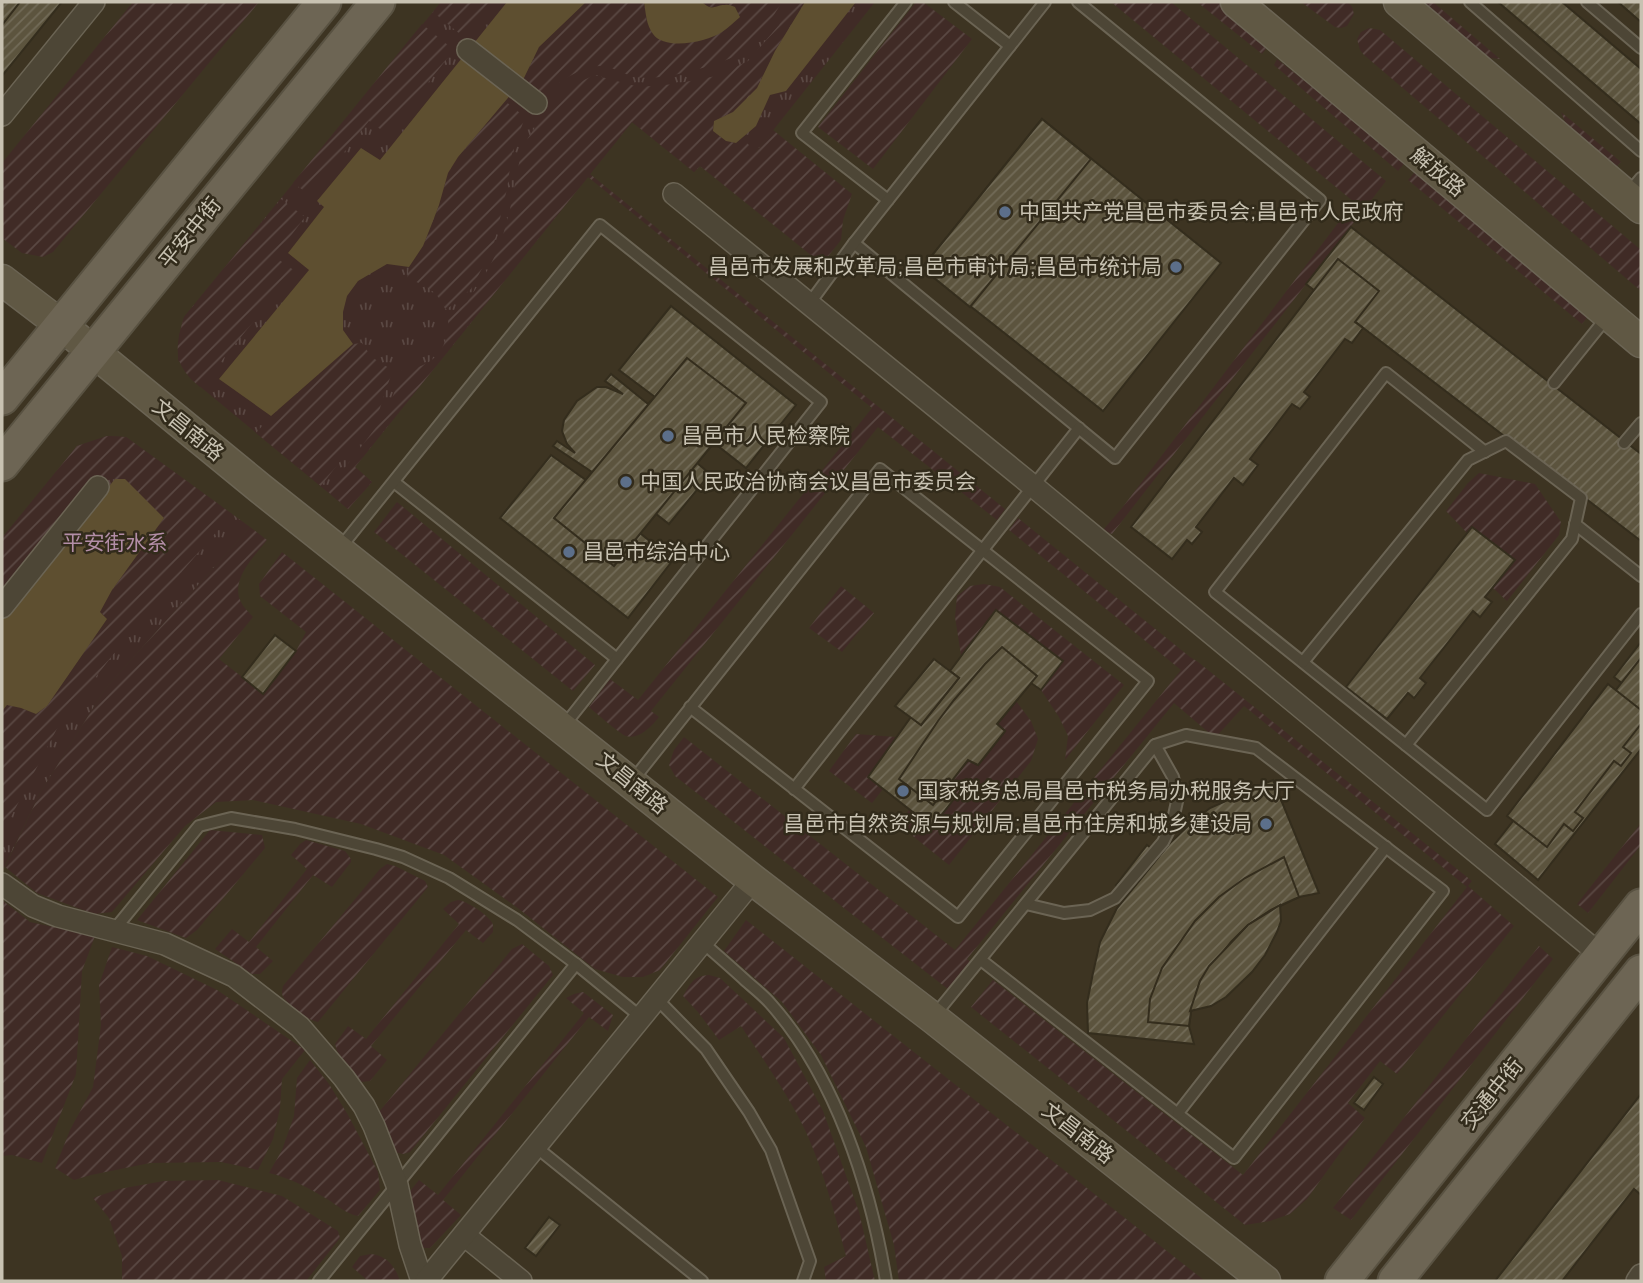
<svg xmlns="http://www.w3.org/2000/svg" width="1643" height="1283" viewBox="0 0 1643 1283" font-family="Manrope,'Noto Sans SC',sans-serif">
  <defs>
    <pattern id="park-tufts" width="24" height="20" patternUnits="userSpaceOnUse" patternTransform="scale(1.75)"><rect width="24" height="20" fill="#402b26"/><path d="M3 7l-1-3M5 7V3M7 7l1-3M15 17l-1-3M17 17v-4M19 17l1-3" fill="none" stroke="#5a4843"/></pattern>
    <pattern id="garden-furrows" width="10" height="10" patternUnits="userSpaceOnUse" patternTransform="scale(1.75)"><rect width="10" height="10" fill="#402b26"/><path d="M-1 1l2-2M0 10L10 0M9 11l2-2" fill="none" stroke="#5a4843"/></pattern>
    <pattern id="building-hatch" width="6" height="6" patternUnits="userSpaceOnUse" patternTransform="scale(1.75)"><rect width="6" height="6" fill="#5c543e"/><path d="M-1 1l2-2M0 6l6-6M5 7l2-2" fill="none" stroke="#726b58"/></pattern>
  </defs>
  <rect width="100%" height="100%" fill="#3d3422"/>
  <g fill="url(#park-tufts)">
    <path d="M441,2H875L728,187L700,166L694,172L632,122L355,467L372,482L348,509L191,379L178,360L179,335L184,317Z"/>
    <path d="M107,436L126,437L250,527L105,689L40,793L2,872V538L77,446Z"/>
  </g>
  <g fill="url(#garden-furrows)">
    <path d="M133,2H259L53,252L43,257L22,253L2,238V163Z"/>
    <path d="M441,2H494L465,38L433,12Z"/>
    <path d="M586,2H644L647,23L691,42L720,33L740,18C730,13 708,8 702,2H782C772,18 761,37 746,50C727,64 660,82 636,77C625,75 612,66 600,66C579,66 559,84 542,94L523,80L539,47Z"/>
    <path d="M791,2H805L775,51L757,87L733,112L714,121L713,131L726,141L736,143L742,138L756,152L773,130L852,194L843,220L841,240L822,264L700,166L694,172L632,122L590,174L1005,509L997,520L878,427L651,711L659,717C652,726 639,740 626,736C620,734 596,713 589,707L610,679L638,700L872,408L588,177L355,467L372,482L348,509L327,491L387,413L402,370C433,368 450,348 448,318L467,302L485,275L500,246L510,209L520,158L528,138L549,106L584,80L594,75L639,87L675,84L716,76L748,61L779,25Z"/>
    <path d="M916,2H923L972,39L873,169L818,127Z"/>
    <path d="M1111,2H1171L1386,181L1112,534L1103,530L1122,508L1354,202Z"/>
    <path d="M1197,2H1223L1243,18L1266,49L1262,54Z"/>
    <path d="M1301,2H1348L1352,7L1354,14L1347,26L1341,28L1335,27Z"/>
    <path d="M1417,2H1433L1500,59L1481,57Z"/>
    <path d="M422,24L454,50L387,134L369,121L310,195L293,183Z"/>
    <path d="M1369,28L1380,30L1641,250V291L1364,55L1360,50L1357,39L1361,32Z"/>
    <path d="M1277,59L1345,113L1409,158L1398,171L1274,65Z"/>
    <path d="M505,101L525,117L512,154L507,189L493,248L471,289L446,310C438,292 426,284 407,279L409,267L423,246L439,205L448,173L458,157Z"/>
    <path d="M1561,112L1621,162L1612,171L1572,139Z"/>
    <path d="M1420,166L1592,311L1582,324L1408,180Z"/>
    <path d="M281,199L305,217L275,257L295,271L200,387C172,364 175,349 184,317Z"/>
    <path d="M362,343C370,356 378,364 393,369L379,411L321,486L256,433L271,416L353,344Z"/>
    <path d="M107,436L126,437L232,514L140,620L60,723L2,834V711L7,705L21,708L36,714L47,706L107,618L100,612L112,590L164,518L115,479L94,482L2,597V538L77,446Z"/>
    <path d="M1479,473L1535,484L1561,522L1559,535L1507,601L1493,588L1514,560L1472,527L1467,533L1446,511L1468,483Z"/>
    <path d="M397,502L595,665L573,691L374,532Z"/>
    <path d="M1018,518L1190,657L1198,662L1472,881L1468,886L1514,926L1397,1074L1380,1061L1348,1103L1365,1118L1307,1199L1290,1214L1270,1221L1245,1225L971,1007L993,980L1243,1175L1467,887L1244,706L1215,738L1174,703L967,959L972,963L949,990L675,776L669,765L674,750L684,737L955,950L1181,670L1009,530Z"/>
    <path d="M250,527L267,540C255,556 228,581 242,604C244,608 249,612 253,617L219,659L242,677L296,651L306,632L260,596L259,584L282,552L718,897L660,970L643,977H623L595,969L519,909L444,855L361,824L253,800L216,802L185,826L112,912L94,914L37,893L5,867L40,793L105,689Z"/>
    <path d="M984,584L1000,587L1124,685L1065,760L1068,736L1059,717L1041,690L1063,661L996,610L961,655L955,617L957,596L970,586Z"/>
    <path d="M841,586L874,613L842,652L809,628Z"/>
    <path d="M1016,701L1031,721L1038,739L1031,761L949,865L899,825L909,810L932,827L954,799L944,791L968,760L978,765L1005,732L997,724Z"/>
    <path d="M856,734L896,737L868,777L883,789L872,803L829,771Z"/>
    <path d="M1641,823V845L1588,913L1577,904Z"/>
    <path d="M210,830L262,835L265,848L197,930L186,938L137,920Z"/>
    <path d="M306,840L345,851L351,859V862L332,887L313,875L256,947L273,961L260,974H252L215,949L232,929L249,942L307,869L291,855L300,844Z"/>
    <path d="M387,864L395,866L425,881L428,887L318,1022C309,1021 289,1007 284,998C281,993 282,992 283,986L380,869Z"/>
    <path d="M2,900L30,922L95,936L82,971L76,1074L42,1163L12,1155L2,1156Z"/>
    <path d="M458,900C466,901 485,913 490,920C494,924 493,927 493,932L483,943L466,930L371,1046L387,1060L370,1081L361,1082L357,1080L337,1051L335,1044L348,1026L366,1039L459,924L443,909L451,902Z"/>
    <path d="M746,920L1205,1281H899L894,1245L866,1147L821,1055L782,1002L724,951Z"/>
    <path d="M522,944L549,966L553,975L410,1152L403,1154L394,1152L379,1112L512,949Z"/>
    <path d="M1539,946L1553,959L1351,1220L1333,1208Z"/>
    <path d="M112,947L147,956L217,990L305,1050L282,1079L280,1108L273,1139L258,1170L221,1162L150,1163L91,1175L74,1180L55,1168L70,1130L93,1087L101,1025L99,985Z"/>
    <path d="M709,975L720,978L784,1038L823,1111L859,1212L875,1281H826L824,1267L846,1256C835,1215 824,1172 806,1132C789,1096 763,1059 741,1026L719,1040L698,1012L683,996C691,983 693,976 709,975Z"/>
    <path d="M583,992L613,1015L608,1031L589,1017L443,1200L461,1215L430,1248H424L420,1245L407,1195L419,1180L438,1195L584,1013L566,998L574,994Z"/>
    <path d="M310,1060L329,1084L348,1115L378,1172L380,1190L358,1216C346,1214 337,1205 327,1199C309,1188 290,1178 269,1173L282,1150L294,1116L297,1078Z"/>
    <path d="M218,1180L282,1196L338,1231L340,1238L306,1281H122V1256L109,1218L93,1198L119,1189L164,1181Z"/>
    <path d="M371,1254C387,1256 395,1266 400,1281H367V1280L352,1267L360,1256Z"/>
  </g>
  <g fill="#5e4f30">
    <path d="M507,2H586L539,47L523,80L458,157L448,173L439,205L431,226L423,246L409,267L387,264L358,281L347,296L343,312V330L353,344L271,416L219,379L309,270L288,253L324,207L317,201L361,148L380,160Z"/>
    <path d="M644,2H702C713,12 714,5 725,5C728,4 732,6 735,7L740,17C734,22 728,28 722,32C707,42 665,51 653,34C646,24 646,14 644,2Z"/>
    <path d="M805,2H856L786,91L770,95L756,126L736,143L726,141L713,131L714,121L733,112L757,88L775,51Z"/>
    <path d="M115,479H125L164,518L112,590L100,612L107,619L47,706L36,714L21,708L7,705L2,711V618Z"/>
  </g>
  <g fill="url(#building-hatch)" stroke="#342d1d" stroke-width="2">
    <path d="M2,2H62L2,76Z"/>
    <path d="M2,2H20L2,25Z"/>
    <path d="M1498,2H1562L1641,69V124Z"/>
    <path d="M1618,2H1641V22Z"/>
    <path d="M1042,119L1221,263L1103,411L922,268Z"/>
    <path d="M1042,119L1091,159L970,307L922,268Z"/>
    <path d="M1351,227L1641,454V541L1306,284Z"/>
    <path d="M1338,259L1379,291L1355,322L1363,328L1352,343L1345,339L1304,392L1310,397L1300,409L1292,404L1250,459L1258,465L1243,485L1234,478L1196,527L1202,532L1192,544L1187,540L1172,559L1131,527Z"/>
    <path d="M671,306L796,405L746,468L714,443L697,463L710,474L669,524L656,514L640,533L673,560L628,618L500,518L551,455L586,480L592,472L553,446L557,441L575,453L567,444L562,431L564,420L577,401L597,387H606L623,394L605,381L611,374L648,404L655,397L619,370Z"/>
    <path d="M687,358L746,403L614,566L554,518Z"/>
    <path d="M1472,527L1515,560L1485,597L1492,602L1480,617L1473,611L1420,678L1426,683L1414,698L1408,693L1387,719L1346,687Z"/>
    <path d="M996,610L1063,661L1041,690L1031,683L997,724L1005,731L978,765L968,760L943,790L954,799L932,827L868,777L911,717L921,725L959,678L950,671Z"/>
    <path d="M275,635L296,651L263,694L242,677Z"/>
    <path d="M1641,642V698L1614,677Z"/>
    <path d="M1002,647L1037,676L997,724L1005,731L978,765L968,760L933,805L899,779L938,721L954,700L985,664Z"/>
    <path d="M1641,658V749L1538,880L1495,844Z"/>
    <path d="M934,659L959,678L921,725L895,706Z"/>
    <path d="M1608,684L1641,710V724L1623,747L1631,753L1621,766L1614,761L1575,812L1583,818L1573,831L1564,824L1547,847L1507,816Z"/>
    <path d="M1273,780L1319,893L1299,897L1271,910L1248,925L1231,942L1210,967L1200,981L1191,1012L1189,1026L1194,1044L1088,1033L1087,1003L1093,973L1100,942L1117,908L1170,843L1191,823L1210,808Z"/>
    <path d="M1147,845L1160,855L1128,894L1116,885Z"/>
    <path d="M1284,857L1299,897L1271,910L1248,925L1231,942L1200,981L1191,1012L1189,1026L1148,1022L1150,999L1162,968L1195,921L1219,897L1245,878Z"/>
    <path d="M1280,905L1281,921L1277,932L1265,955L1252,972L1226,997L1211,1006L1190,1011L1200,981L1209,966L1248,925Z"/>
    <path d="M1374,1077L1383,1084L1364,1110L1354,1103Z"/>
    <path d="M1641,1094V1195L1634,1189L1562,1281H1495Z"/>
    <path d="M549,1217L560,1225L536,1256L525,1248Z"/>
  </g>
  <g fill="none" stroke-linecap="round" stroke-linejoin="round">
    <g stroke="#6b6454" stroke-width="14">
      <g id="lane">
        <path d="M954,2L1010,46"/>
        <path d="M1470,2L1641,151"/>
        <path d="M1587,2L1641,48"/>
        <path d="M1627,195L1641,178"/>
        <path d="M888,200L802,133L906,2"/>
        <path d="M854,243L1115,458L1320,200L1078,2"/>
        <path d="M809,304L854,243L1045,2"/>
        <path d="M1554,383L1607,317"/>
        <path d="M1624,443L1641,423"/>
        <path d="M1485,452L1386,373L1215,592L1487,810L1641,614"/>
        <path d="M394,482L617,659"/>
        <path d="M1575,524L1641,576"/>
        <path d="M340,548L600,225L821,402L563,727"/>
        <path d="M1303,662L1468,460L1506,441L1581,498L1572,539L1406,745"/>
        <path d="M633,780L880,469L1148,681L958,917L690,707"/>
        <path d="M794,789L1079,428"/>
        <path d="M1026,904L1064,913L1090,910L1115,898L1163,842L1172,824L1178,797L1173,777L1155,745"/>
        <path d="M114,930L199,826L231,818L295,829L376,849L403,857L449,878L517,920L576,964L642,1018"/>
        <path d="M702,942C717,955 732,968 746,981C754,988 763,995 770,1003C836,1077 870,1185 886,1281"/>
        <path d="M657,999L706,1049L749,1112L771,1150L810,1261L803,1281"/>
        <path d="M934,1016L1155,745L1186,735L1256,748L1443,891L1234,1158L981,960"/>
        <path d="M1178,1113L1386,847"/>
        <path d="M536,1147L702,1281"/>
        <path d="M319,1281L576,964"/>
      </g>
    </g>
    <g stroke="#6b6454" stroke-width="24">
      <g id="street">
        <path d="M468,50L536,103"/>
        <path d="M2,115L94,2"/>
        <path d="M674,194L1033,486L1602,956"/>
        <path d="M2,607L98,487"/>
        <path d="M2,884L33,906L58,916L165,944L234,976L300,1027L344,1078L364,1106L374,1126L397,1185L410,1245L422,1281"/>
        <path d="M464,1235L521,1281"/>
        <path d="M426,1281L753,880"/>
        <path d="M1637,1281L1641,1275"/>
      </g>
    </g>
    <g stroke="#6b6454" stroke-width="33">
      <g id="secondary">
        <path d="M1236,2L1641,342"/>
        <path d="M1399,2L1641,208"/>
        <path d="M2,280L61,325L261,489L753,880L933,1018L1265,1281"/>
      </g>
    </g>
    <g stroke="#595242" stroke-width="37">
      <g id="primary">
        <path d="M2,398L324,2"/>
        <path d="M2,464L378,2"/>
        <path d="M1342,1281L1641,906"/>
        <path d="M1395,1281L1641,972"/>
      </g>
    </g>
    <use href="#lane" stroke="#4d4636" stroke-width="10"/>
    <use href="#street" stroke="#4d4636" stroke-width="21"/>
    <use href="#secondary" stroke="#605844" stroke-width="30"/>
    <use href="#primary" stroke="#6d6554" stroke-width="33"/>
  </g>
  <g fill="#5c6f8a" stroke="#322b1b" stroke-width="2.5">
    <circle cx="1005" cy="212" r="7"/>
    <circle cx="1176" cy="267" r="7"/>
    <circle cx="668" cy="436" r="7"/>
    <circle cx="626" cy="482" r="7"/>
    <circle cx="569" cy="552" r="7"/>
    <circle cx="903" cy="791" r="7"/>
    <circle cx="1266" cy="824" r="7"/>
  </g>
  <g text-anchor="middle" stroke-width="5" stroke-linejoin="round" paint-order="stroke">
    <g font-size="21" fill="#c8c2b2" stroke="#322b1b">
      <text transform="translate(1438 172) rotate(40)" y="7">解放路</text>
      <text transform="translate(190 233) rotate(-51)" y="7">平安中街</text>
      <text transform="translate(188 430) rotate(39)" y="7">文昌南路</text>
      <text transform="translate(632 783) rotate(39)" y="7">文昌南路</text>
      <text transform="translate(1492 1094) rotate(-51)" y="7">交通中街</text>
      <text transform="translate(1078 1133) rotate(38)" y="7">文昌南路</text>
    </g>
    <g font-size="21" fill="#c8c2b2" stroke="#322b1b" text-anchor="start">
      <text x="1019" y="219">中国共产党昌邑市委员会;昌邑市人民政府</text>
      <text x="1162" y="274" text-anchor="end">昌邑市发展和改革局;昌邑市审计局;昌邑市统计局</text>
      <text x="682" y="443">昌邑市人民检察院</text>
      <text x="640" y="489">中国人民政治协商会议昌邑市委员会</text>
      <text x="583" y="559">昌邑市综治中心</text>
      <text x="917" y="798">国家税务总局昌邑市税务局办税服务大厅</text>
      <text x="1252" y="831" text-anchor="end">昌邑市自然资源与规划局;昌邑市住房和城乡建设局</text>
    </g>
    <g font-size="21" fill="#b38ea7" stroke="#322b1b">
      <text x="115" y="550">平安街水系</text>
    </g>
  </g>
  <rect width="1643" height="1283" fill="none" stroke="#c8c2b2" stroke-width="7"/>
</svg>
